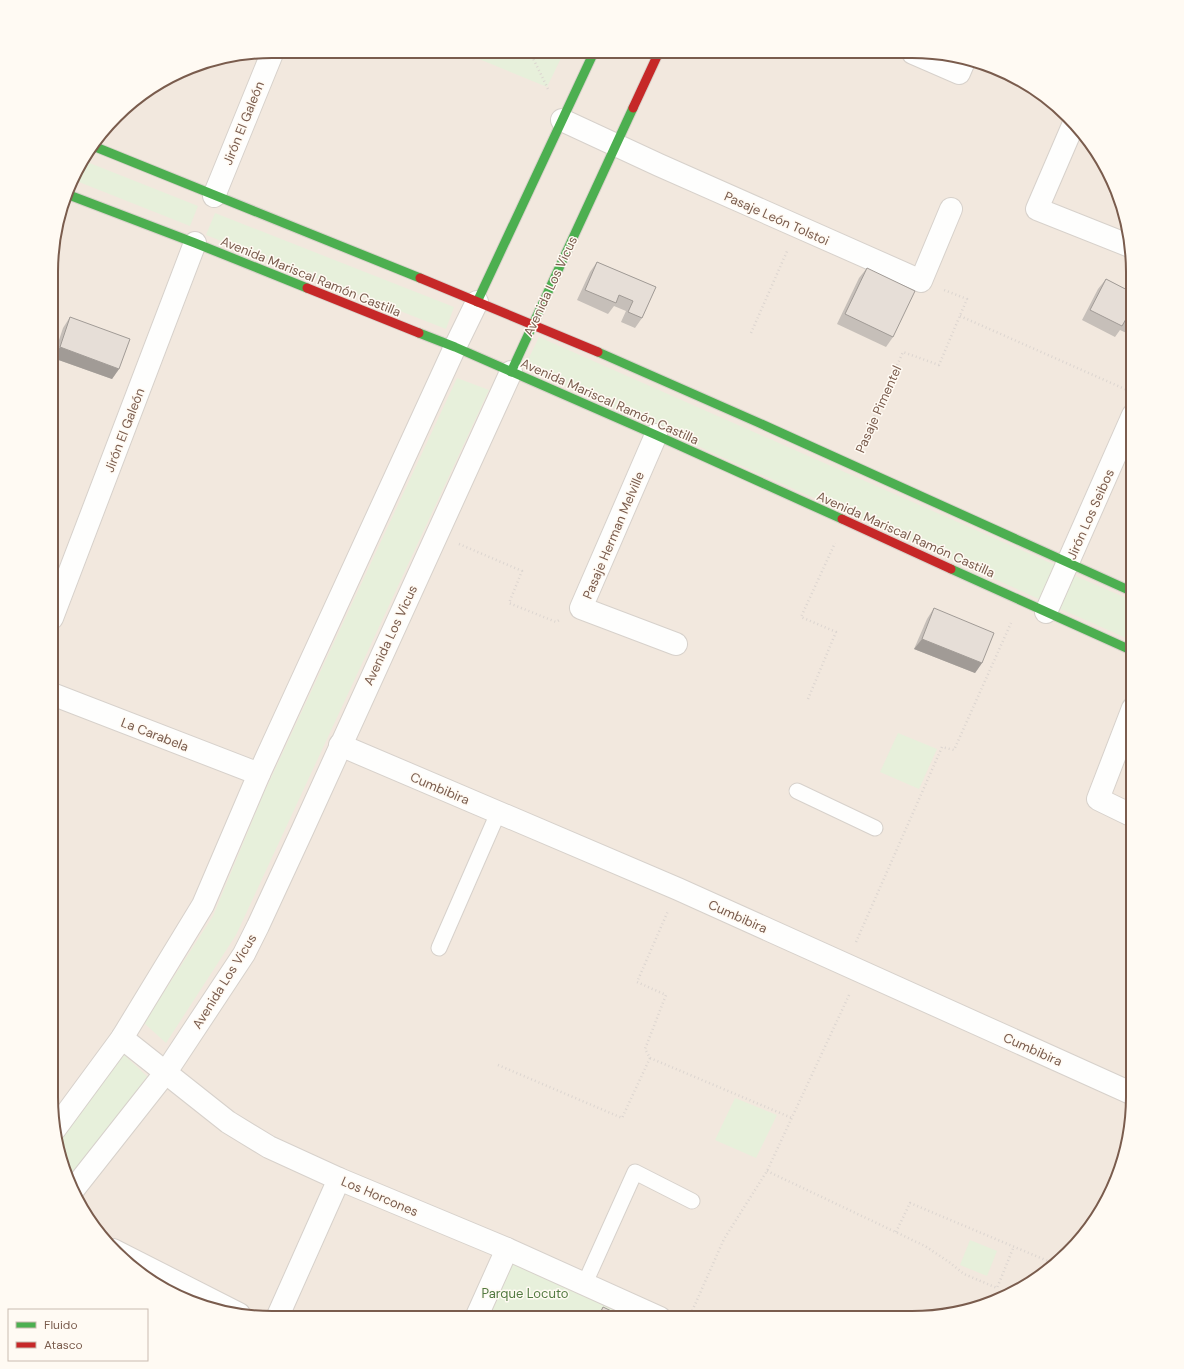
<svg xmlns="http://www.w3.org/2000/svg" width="1184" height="1369" viewBox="0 0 1184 1369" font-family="'DM Sans',sans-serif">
  <rect width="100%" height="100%" fill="#f9f5f0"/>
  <path fill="#f2e8de" d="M272,51L941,53L997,68L1035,88L1069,116L1103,161L1125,214L1133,271V1112L1121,1168L1096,1220L1068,1254L1023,1288L970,1310L927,1318H257L201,1306L161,1288L115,1253L81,1208L59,1155L51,1098L53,243L80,162L126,106L200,63Z"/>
  <g fill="#e7f0db">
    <path d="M462,52H564L547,87Z"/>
    <path d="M82,160L198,206L190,226L74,180Z"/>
    <path d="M215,213L454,307L446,329L206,235Z"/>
    <path d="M539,337L1055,565L1039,599L524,368Z"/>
    <path d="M457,378L489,390L236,935L166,1043L144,1023L213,916L263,795Z"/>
    <path d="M1071,574L1133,601V641L1056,607Z"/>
    <path d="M898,733L937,749L919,789L880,772Z"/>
    <path d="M120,1051L151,1080L70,1183L59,1155L56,1137Z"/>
    <path d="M735,1098L777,1115L756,1158L715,1140Z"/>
    <path d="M970,1240L997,1251L987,1276L960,1265Z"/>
    <path d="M513,1260L636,1318H487Z"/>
  </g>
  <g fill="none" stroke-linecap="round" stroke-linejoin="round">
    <g stroke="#d7d1cb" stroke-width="17">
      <g id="lane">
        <path d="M797,791L875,828"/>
        <path d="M439,948L498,813"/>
        <path d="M585,1283L635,1172L692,1201"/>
      </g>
    </g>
    <g stroke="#d7d1cb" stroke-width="24">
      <g id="street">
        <path d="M913,53L959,73L965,59"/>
        <path d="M562,120L659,165L921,281L951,209"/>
        <path d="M1074,123L1037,209L1130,246"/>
        <path d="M214,196L273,51"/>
        <path d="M656,435L581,608L676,644"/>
        <path d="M1046,612L1133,415"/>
        <path d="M52,618L195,243"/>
        <path d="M52,694L259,774"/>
        <path d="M340,745L678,889L1133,1094"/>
        <path d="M1133,816L1098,799L1133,708"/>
        <path d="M122,1038L228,1122L269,1147L339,1179L507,1249L660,1318"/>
        <path d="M55,1129L122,1038L203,905L259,774L455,347L477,302"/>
        <path d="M73,1190L166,1072L244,954L258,926L302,831L511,372"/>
        <path d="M113,1250L239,1314"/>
        <path d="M277,1318L339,1179"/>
        <path d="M476,1318L507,1249"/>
      </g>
    </g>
    <g stroke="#d9d2cb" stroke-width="11">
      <g id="fast">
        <path d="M93,146L420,278"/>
        <path d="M69,195L195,243L307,288"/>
        <path d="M477,302L594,52"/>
        <path d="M419,333L455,347L656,435L842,519"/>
        <path d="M598,352L757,422L1133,592"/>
        <path d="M511,372L633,108"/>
        <path d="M951,569L1133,651"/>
      </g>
    </g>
    <g stroke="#d9d2cb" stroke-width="11">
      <g id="jam">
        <path d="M633,108L659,52"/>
        <path d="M420,278L598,352"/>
        <path d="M307,288L419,333"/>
        <path d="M842,519L951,569"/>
      </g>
    </g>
    <g stroke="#dcd5d0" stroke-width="2.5" stroke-dasharray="1 3" stroke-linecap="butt">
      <path d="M530,52L549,91"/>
      <path d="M960,316L1127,390"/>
      <path d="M751,333L788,249"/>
      <path d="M863,442L903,352L939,365L967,299L944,290"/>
      <path d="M459,544L522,571L509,603L556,622L561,619"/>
      <path d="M808,699L836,632L801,617L835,543"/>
      <path d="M856,942L942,747L954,750L1011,623"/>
      <path d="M650,1058L792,1118"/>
      <path d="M498,1065L622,1118L650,1058L645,1049L666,995L637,982L668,911"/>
      <path d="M767,1171L925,1246L949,1262L964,1274L997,1288L1014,1246"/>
      <path d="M896,1232L910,1203L1055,1264"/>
      <path d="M689,1318L724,1239L767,1171L850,993"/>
    </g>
    <use href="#lane" stroke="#fefefd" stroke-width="15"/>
    <use href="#street" stroke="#fefefd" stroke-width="22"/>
    <use href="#fast" stroke="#4caf50" stroke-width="9"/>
    <use href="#jam" stroke="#c62828" stroke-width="9"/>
  </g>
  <g fill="#c6bfb9">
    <path d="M597,262L656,287L642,318L635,328L621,322L626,311L614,306L608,314L577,300L590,272Z"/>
    <path d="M867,268L893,337L886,347L837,324L859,278Z"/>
    <path d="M1106,279L1133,293V336L1120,330L1115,337L1082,320L1098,289Z"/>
    <path d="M70,317L119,369L112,379L53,358L63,328Z"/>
    <path d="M934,608L982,663L975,673L914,649L927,619Z"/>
    <path d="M603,1307L626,1318H595Z"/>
  </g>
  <g fill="#a19b96">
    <path d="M60,347L119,369L112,379L53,358Z"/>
    <path d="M922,639L982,663L975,673L914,649Z"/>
  </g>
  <g fill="#e6ded7" stroke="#a19b96">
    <path d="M597,262L656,287L642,318L628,312L633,301L619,295L616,303L585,290Z"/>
    <path d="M867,268L915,291L893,337L845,314Z"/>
    <path d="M1106,279L1133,293V322L1126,319L1122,326L1090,310Z"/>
    <path d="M70,317L130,339L119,369L60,347Z"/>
    <path d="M934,608L994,633L982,663L922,639Z"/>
    <path d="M603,1307L626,1318H598Z"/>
  </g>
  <g text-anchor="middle" stroke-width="3" stroke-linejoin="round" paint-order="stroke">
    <g font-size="13" fill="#7a5c4d" stroke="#fffaf3">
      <text transform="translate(243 123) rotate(-68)" y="5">Jirón El Galeón</text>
      <text transform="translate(777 218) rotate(24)" y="5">Pasaje León Tolstoi</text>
      <text transform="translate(311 276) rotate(22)" y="5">Avenida Mariscal Ramón Castilla</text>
      <text transform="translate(550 286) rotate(-65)" y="5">Avenida Los Vicus</text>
      <text transform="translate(610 401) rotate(24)" y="5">Avenida Mariscal Ramón Castilla</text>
      <text transform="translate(878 409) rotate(-66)" y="5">Pasaje Pimentel</text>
      <text transform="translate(124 430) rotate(-69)" y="5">Jirón El Galeón</text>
      <text transform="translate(1090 514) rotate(-66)" y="5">Jirón Los Seibos</text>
      <text transform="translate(906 534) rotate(24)" y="5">Avenida Mariscal Ramón Castilla</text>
      <text transform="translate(613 535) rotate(-67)" y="5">Pasaje Herman Melville</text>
      <text transform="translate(390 635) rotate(-65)" y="5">Avenida Los Vicus</text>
      <text transform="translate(155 734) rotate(21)" y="5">La Carabela</text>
      <text transform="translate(440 788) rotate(23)" y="5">Cumbibira</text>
      <text transform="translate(738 916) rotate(24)" y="5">Cumbibira</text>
      <text transform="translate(224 981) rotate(-58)" y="5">Avenida Los Vicus</text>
      <text transform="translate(1033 1049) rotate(24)" y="5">Cumbibira</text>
      <text transform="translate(380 1196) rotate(23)" y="5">Los Horcones</text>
    </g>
    <g font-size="13" fill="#537a41" stroke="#fffaf3">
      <text x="525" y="1298">Parque Locuto</text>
    </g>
  </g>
  <path d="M0 0H1184V1369H0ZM272 58H912A214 214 0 0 1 1126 272V1097A214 214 0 0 1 912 1311H272A214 214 0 0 1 58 1097V272A214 214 0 0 1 272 58Z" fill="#fffaf3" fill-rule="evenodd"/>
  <path fill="none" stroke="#7a5c4d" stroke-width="2" d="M272 58H912A214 214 0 0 1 1126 272V1097A214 214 0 0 1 912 1311H272A214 214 0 0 1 58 1097V272A214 214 0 0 1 272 58Z"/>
  <rect x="8" y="1309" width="140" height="52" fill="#fffaf3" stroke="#cabbb1"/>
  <rect x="16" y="1322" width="20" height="6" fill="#4caf50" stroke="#cabbb1"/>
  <text x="44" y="1329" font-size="12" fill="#7a5c4d">Fluido</text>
  <rect x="16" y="1342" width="20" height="6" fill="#c62828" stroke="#cabbb1"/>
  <text x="44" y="1349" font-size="12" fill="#7a5c4d">Atasco</text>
</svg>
